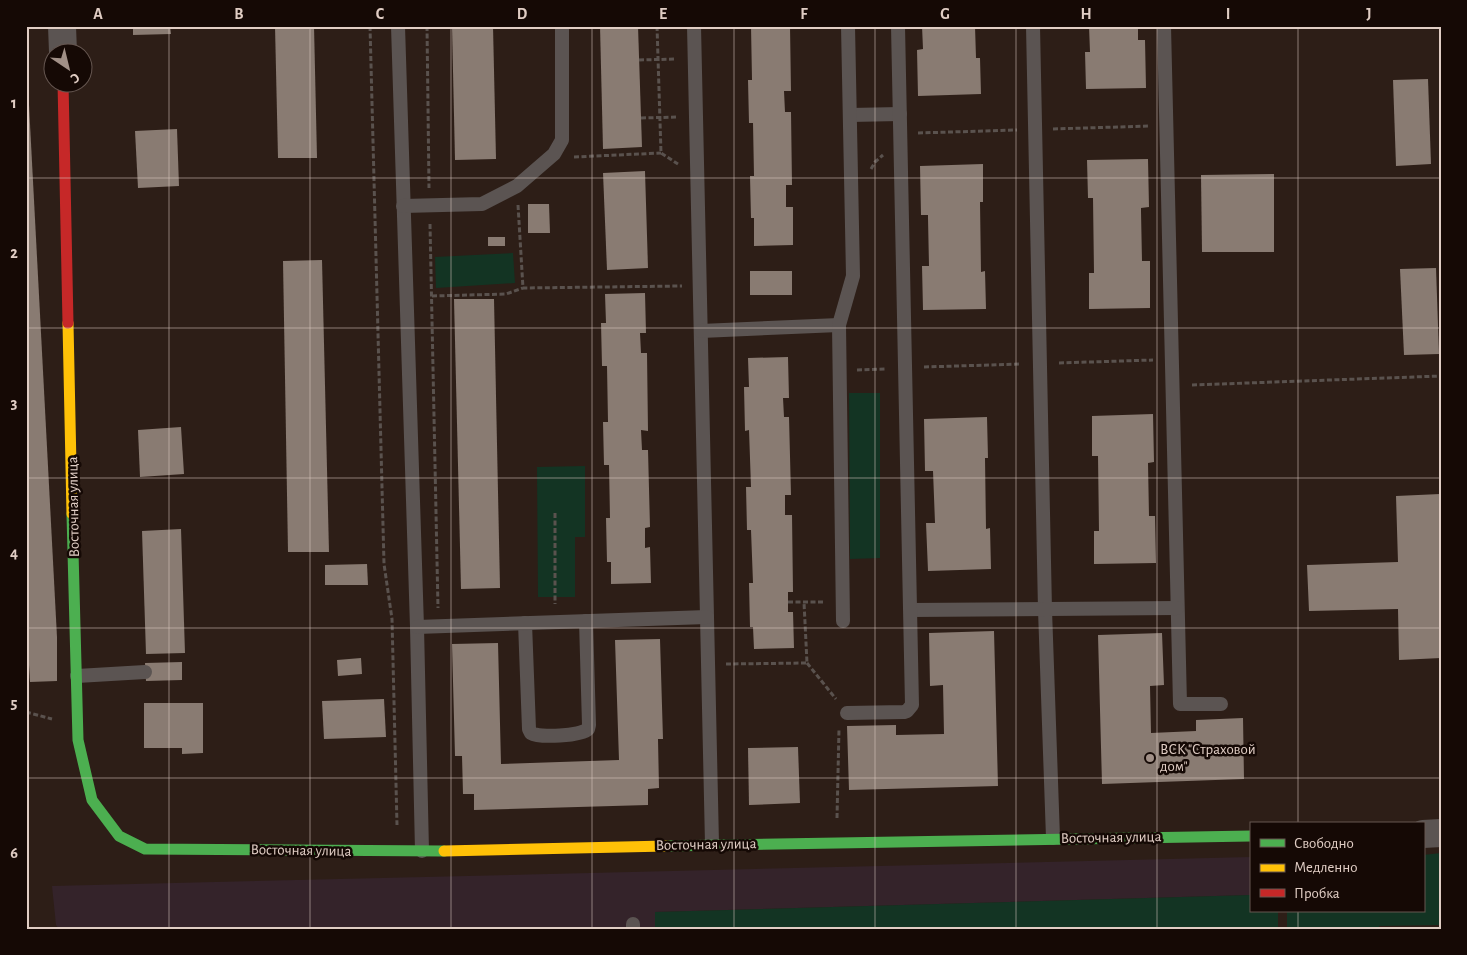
<svg xmlns="http://www.w3.org/2000/svg" width="1467" height="955" viewBox="0 0 1467 955" font-family="'Alegreya Sans',sans-serif">
  <rect width="100%" height="100%" fill="#2d1e17"/>
  <path fill="#34232a" d="M1251,857V895L655,912V929H59L56,925L52,886Z"/>
  <g fill="#133423">
    <path d="M513,253L515,283L436,288L435,257Z"/>
    <path d="M849,393H880V558L850,559Z"/>
    <path d="M585,466V537H575V597H538L537,467Z"/>
    <path d="M1441,853V925L1379,926V929H1287V911H1423V855Z"/>
    <path d="M1251,895V911H1278V929H655V912Z"/>
  </g>
  <g fill="#897b72">
    <path d="M133,26H170L171,34L133,35Z"/>
    <path d="M275,26H314L317,158H278Z"/>
    <path d="M452,26H493L496,159L455,160Z"/>
    <path d="M600,26H638L642,147L603,149Z"/>
    <path d="M751,26H790L791,91H784L785,112H791L792,185H786V207H793V245L754,246V218H751L750,176H754L753,123H749L748,80H752Z"/>
    <path d="M922,26H975L976,58H980L981,94L918,96L917,50L923,49Z"/>
    <path d="M1089,26H1138V40H1145L1146,88L1086,89L1085,52H1090Z"/>
    <path d="M1428,79L1431,164L1396,166L1393,80Z"/>
    <path d="M26,86H28L57,637V681L30,682L26,612Z"/>
    <path d="M177,129L179,186L138,188L135,131Z"/>
    <path d="M1148,159L1149,207L1141,208V211L1142,261H1150V308L1089,309V273H1094L1093,198H1088L1087,160Z"/>
    <path d="M983,164V202H980L981,272L985,271L986,309L923,310L922,266H929L928,218V215H921L920,166Z"/>
    <path d="M645,171L648,268L607,270L603,173Z"/>
    <path d="M1274,174V252H1202L1201,175Z"/>
    <path d="M528,204H549L550,233H528Z"/>
    <rect x="488" y="237" width="17" height="9"/>
    <path d="M322,260L329,552H288L283,261Z"/>
    <path d="M1436,268L1439,354L1404,355L1400,269Z"/>
    <rect x="750" y="271" width="42" height="24"/>
    <path d="M645,293L646,333H640L641,353H647L648,431L641,430L642,450H648L650,527L645,528V548L650,547L651,583L611,584V562H607L606,518H610L609,465H604L603,422H608L607,366H602L601,323H606L605,294Z"/>
    <path d="M454,299H494L500,588L461,589Z"/>
    <path d="M788,357L789,398H783L784,417H789L791,495H785V515H792L793,592H788V612H793L794,648L754,649L753,627H750L749,583H753L751,530H747L746,487H751L749,430L745,431L744,387H749L748,358Z"/>
    <path d="M1153,414L1154,462L1148,463L1149,516H1155L1156,563L1094,564V531H1099L1098,456H1092V416Z"/>
    <path d="M987,417L988,458H985L986,529L990,528L991,569L928,571L926,523H935L933,471H925L924,419Z"/>
    <path d="M181,427L184,474L140,477L138,430Z"/>
    <path d="M1440,494L1441,658L1399,660L1398,609L1309,611L1307,565L1398,562L1396,496Z"/>
    <path d="M181,529L185,653L146,654L142,531Z"/>
    <path d="M367,564L368,585H325V565Z"/>
    <path d="M994,631L998,786L849,790L847,726L896,725V735L944,734L943,685L930,686L929,633Z"/>
    <path d="M1162,633L1164,685L1150,686L1151,733L1196,731V720L1243,718L1244,779L1102,784L1098,635Z"/>
    <path d="M660,639L663,739H658L659,788L648,789V805L474,810V794H463L462,756H455L452,644L498,643L501,764L619,760L615,640Z"/>
    <path d="M361,658L362,674L338,676L337,660Z"/>
    <path d="M182,662V680L146,681L145,663Z"/>
    <path d="M384,699L386,737L324,739L322,701Z"/>
    <path d="M144,703H203V753L182,754V748H144Z"/>
    <path d="M798,747L800,803L749,805L748,748Z"/>
  </g>
  <g fill="none" stroke-linecap="round" stroke-linejoin="round">
    <g stroke="#5a524e" stroke-width="3" stroke-dasharray="5 2.5" stroke-linecap="butt">
      <path d="M370,26L384,564L392,619L397,825"/>
      <path d="M427,26L429,188"/>
      <path d="M657,26L661,153L678,164"/>
      <path d="M639,60L676,59"/>
      <path d="M641,118L678,117"/>
      <path d="M1053,129L1149,126"/>
      <path d="M918,133L1017,130"/>
      <path d="M574,157L661,153"/>
      <path d="M871,169L875,162L883,155"/>
      <path d="M518,205L523,288L682,286"/>
      <path d="M430,224L438,608"/>
      <path d="M432,296L506,294L523,288"/>
      <path d="M1059,363L1153,360"/>
      <path d="M924,367L1021,364"/>
      <path d="M857,370L886,369"/>
      <path d="M1192,385L1441,376"/>
      <path d="M555,513V604"/>
      <path d="M788,602H825"/>
      <path d="M807,663L836,699"/>
      <path d="M726,664L807,663L804,602"/>
      <path d="M26,712L52,719"/>
      <path d="M837,818L839,729"/>
    </g>
    <g stroke="#5b5452" stroke-width="14">
      <path d="M398,26L417,627L422,851"/>
      <path d="M694,26L712,844"/>
      <path d="M1033,26L1045,610L1053,838"/>
      <path d="M1164,26L1180,704H1221"/>
      <path d="M850,115L900,114"/>
      <path d="M403,206L482,204L517,186L554,154L562,140V26"/>
      <path d="M701,331L839,325"/>
      <path d="M911,610L1177,608"/>
      <path d="M843,621L839,325L853,276L848,26"/>
      <path d="M525,623L529,729L531,733C539,738 581,736 588,729L589,725L586,621"/>
      <path d="M417,627L707,617"/>
      <path d="M77,676L145,672"/>
      <path d="M847,713L904,712L907,711L912,705L898,26"/>
      <path d="M633,924V929"/>
    </g>
    <g stroke="#5b5452" stroke-width="28">
      <path d="M62,26L63,52"/>
      <path d="M1423,834L1441,833"/>
    </g>
    <g stroke="#4caf50" stroke-width="11">
      <path d="M72,514L78,740L92,800L119,836L145,849L444,851"/>
      <path d="M667,846L1251,836"/>
    </g>
    <g stroke="#ffc107" stroke-width="11">
      <path d="M68,323L72,514"/>
      <path d="M444,851L667,846"/>
    </g>
    <path stroke="#c62828" stroke-width="11" d="M63,82L68,323"/>
  </g>
  <path fill="none" stroke="#e0cdc4" stroke-width="1" stroke-opacity="0.55" d="M169,26V929M310,26V929M451,26V929M592,26V929M734,26V929M875,26V929M1016,26V929M1157,26V929M1298,26V824M26,178H1441M26,328H1441M26,478H1441M26,628H1441M26,778H1441M1298,911V929"/>
  <circle fill="#a19087" stroke="#150905" stroke-width="2" cx="1150" cy="758" r="5"/>
  <g text-anchor="middle" stroke-width="5" stroke-linejoin="round" paint-order="stroke">
    <g font-size="15" fill="#e0cdc4" stroke="#150905">
      <text transform="translate(73 507) rotate(-91)" y="5">Восточная улица</text>
      <text transform="translate(1111 837) rotate(-1)" y="5">Восточная улица</text>
      <text transform="translate(706 844) rotate(-1)" y="5">Восточная улица</text>
      <text transform="translate(301 850) rotate(1)" y="5">Восточная улица</text>
    </g>
    <g font-size="15" fill="#e0cdc4" stroke="#150905" text-anchor="start">
      <text x="1160" y="754">ВСК "Страховой<tspan x="1160" dy="17">дом"</tspan></text>
    </g>
  </g>
  <rect width="1467" height="955" fill="none" stroke="#150905" stroke-width="55"/>
  <rect x="1250" y="822" width="175" height="90" fill="#150905" stroke="#665751"/>
  <rect x="1260" y="839" width="25" height="8" fill="#4caf50" stroke="#665751"/>
  <text x="1294" y="848" font-size="15" fill="#e0cdc4">Свободно</text>
  <rect x="1260" y="864" width="25" height="8" fill="#ffc107" stroke="#665751"/>
  <text x="1294" y="872" font-size="15" fill="#e0cdc4">Медленно</text>
  <rect x="1260" y="889" width="25" height="8" fill="#c62828" stroke="#665751"/>
  <text x="1294" y="898" font-size="15" fill="#e0cdc4">Пробка</text>
  <g transform="translate(68 68) rotate(145)"><circle r="24" fill="#150905" stroke="#665751"/>
  <path d="M0-4L9 19L0 12L-9 19Z" fill="#a19087"/>
  <text y="-8" font-size="14" font-weight="bold" text-anchor="middle" fill="#e0cdc4">С</text>
  </g>
  <rect x="28" y="28" width="1412" height="900" fill="none" stroke="#e0cdc4" stroke-width="2"/>
  <g font-size="16" text-anchor="middle" font-weight="bold" fill="#e0cdc4">
    <text x="98" y="19">A</text>
    <text x="239" y="19">B</text>
    <text x="380" y="19">C</text>
    <text x="522" y="19">D</text>
    <text x="663" y="19">E</text>
    <text x="804" y="19">F</text>
    <text x="945" y="19">G</text>
    <text x="1086" y="19">H</text>
    <text x="1228" y="19">I</text>
    <text x="1369" y="19">J</text>
    <text x="14" y="108">1</text>
    <text x="14" y="258">2</text>
    <text x="14" y="408">3</text>
    <text x="14" y="558">4</text>
    <text x="14" y="708">5</text>
    <text x="14" y="858">6</text>
  </g>
</svg>
